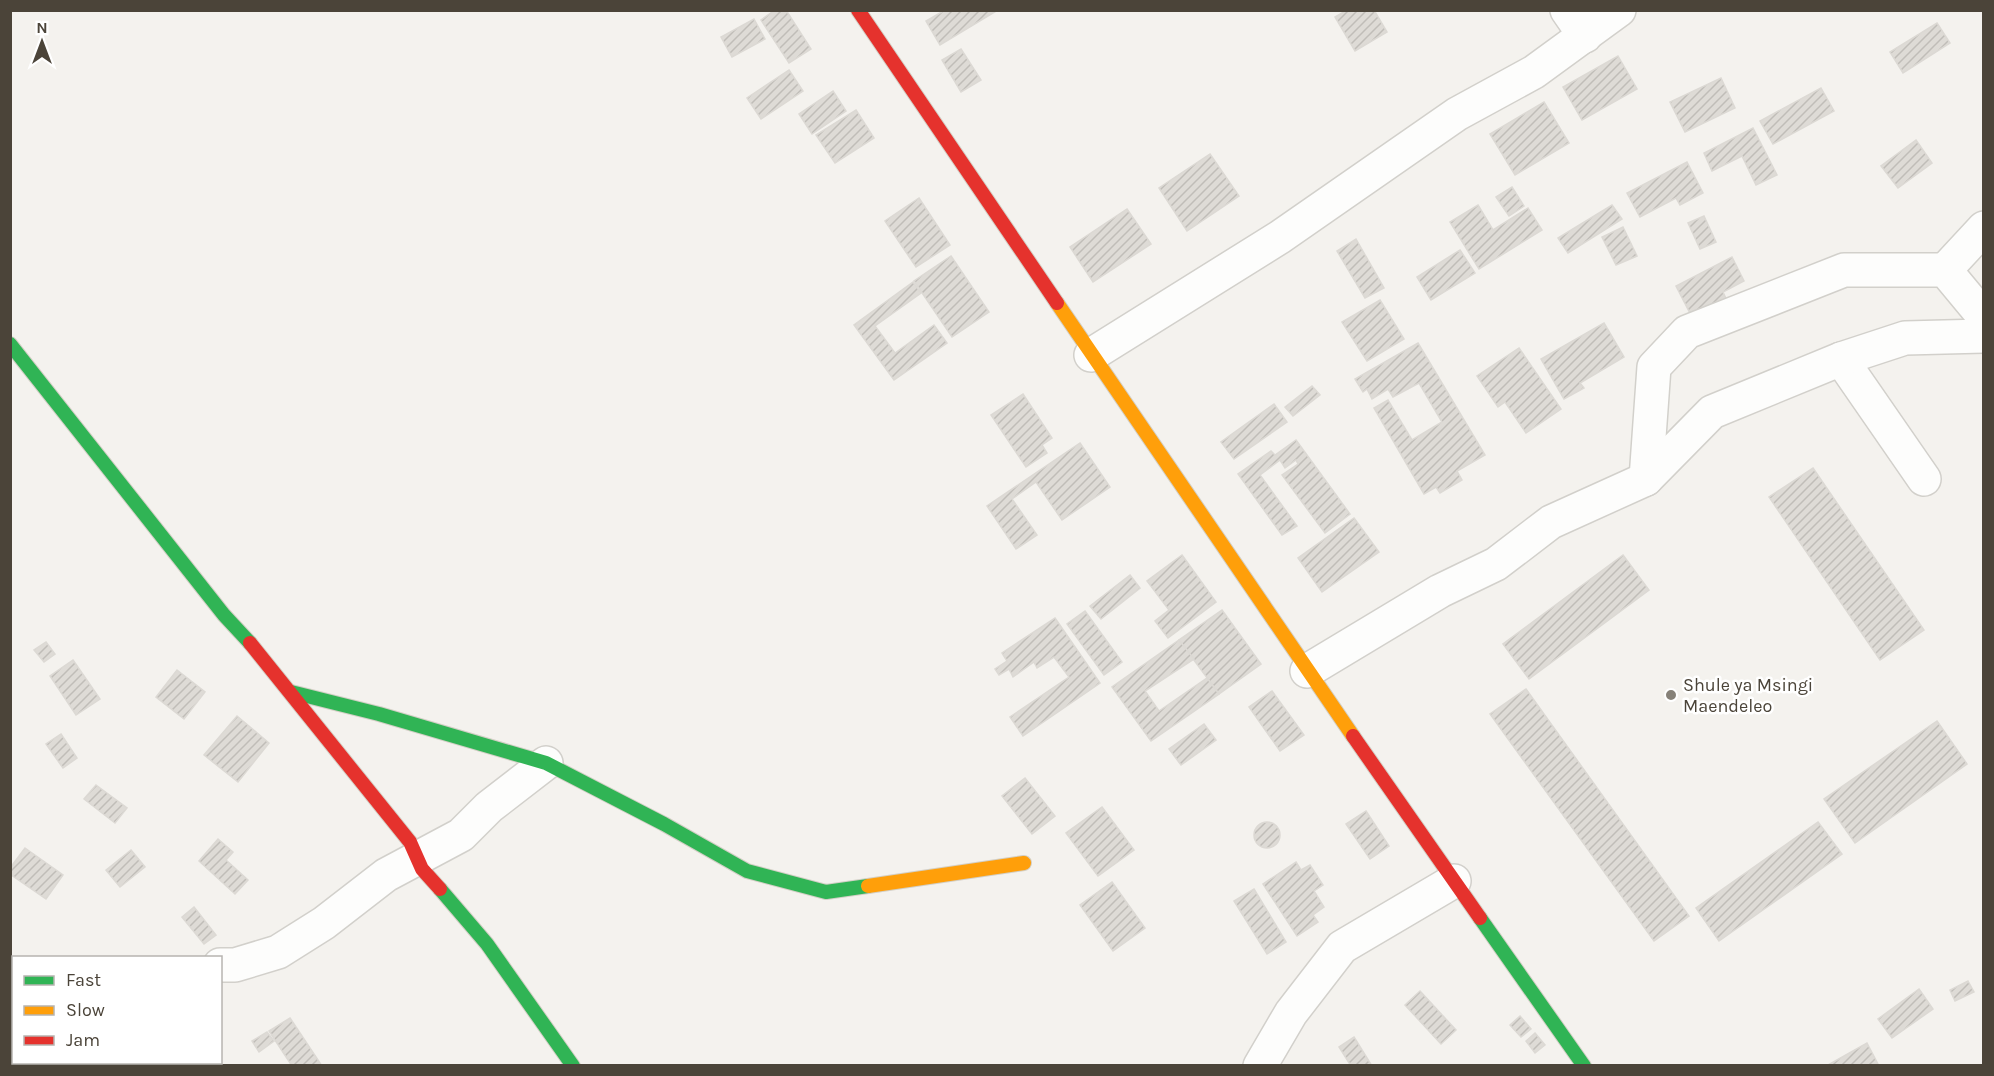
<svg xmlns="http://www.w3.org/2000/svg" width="1994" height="1076" viewBox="0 0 1994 1076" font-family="Karla,sans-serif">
  <defs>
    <pattern id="building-hatch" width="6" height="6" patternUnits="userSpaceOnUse" patternTransform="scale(1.5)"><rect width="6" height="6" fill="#dedbd6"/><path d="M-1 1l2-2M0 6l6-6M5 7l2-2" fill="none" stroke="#c0bdb8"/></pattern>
  </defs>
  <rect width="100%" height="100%" fill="#f4f2ee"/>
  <g fill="url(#building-hatch)" stroke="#dcd9d4" stroke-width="1.5">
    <path d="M775,10H786L811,49L789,63L761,20Z"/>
    <path d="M945,10H998L940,45L926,21Z"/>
    <path d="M1347,10H1374L1387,32L1355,51L1335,17Z"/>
    <path d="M754,19L765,39L732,57L721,37Z"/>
    <path d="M1937,23L1950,43L1903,73L1890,52Z"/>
    <path d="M961,49L981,80L961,92L942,60Z"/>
    <path d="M1618,56L1637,89L1582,120L1563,87Z"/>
    <path d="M789,70L803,91L761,119L747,98Z"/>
    <path d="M1721,78L1735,108L1685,132L1670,102Z"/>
    <path d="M1821,88L1834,111L1773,144L1760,121Z"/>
    <path d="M833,91L846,111L812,134L799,114Z"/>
    <path d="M1544,102L1569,143L1515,175L1490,134Z"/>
    <path d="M856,110L874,138L835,163L816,135Z"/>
    <path d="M1753,128L1777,175L1756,185L1742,156L1712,171L1704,153Z"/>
    <path d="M1916,140L1932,163L1898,188L1881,166Z"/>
    <path d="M1210,154L1239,196L1187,231L1159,188Z"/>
    <path d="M1687,162L1703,193L1680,205L1676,198L1640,217L1627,193Z"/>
    <path d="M1512,187L1524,206L1509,216L1496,197Z"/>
    <path d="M919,198L950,245L916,267L885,221Z"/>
    <path d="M1478,205L1493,230L1528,208L1542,230L1479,269L1450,222Z"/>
    <path d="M1612,205L1622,219L1568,253L1558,238Z"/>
    <path d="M1127,209L1151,244L1093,282L1070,247Z"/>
    <path d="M1704,216L1716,242L1700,249L1688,223Z"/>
    <path d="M1623,227L1637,256L1616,265L1602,237Z"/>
    <path d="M1356,239L1384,288L1365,298L1337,251Z"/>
    <path d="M1460,250L1475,273L1431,300L1417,277Z"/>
    <path d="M951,256L989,312L952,337L914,281Z"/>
    <path d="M1732,257L1744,281L1723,292L1728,303L1694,321L1676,286Z"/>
    <path d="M913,282L921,293L875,326L895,353L934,325L947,343L894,380L854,325Z"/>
    <path d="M1380,300L1404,339L1367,361L1342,322Z"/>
    <path d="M1604,323L1624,357L1580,383L1584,388L1564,399L1541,359Z"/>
    <path d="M1418,343L1485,455L1457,471L1462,480L1440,493L1436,487L1424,494L1374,408L1388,400L1412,440L1442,422L1419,383L1393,397L1388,389L1372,399L1367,389L1363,392L1355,379Z"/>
    <path d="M1519,348L1561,409L1526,433L1505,402L1498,407L1477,376Z"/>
    <path d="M1312,386L1320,395L1293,416L1285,407Z"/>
    <path d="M1023,394L1052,438L1042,445L1047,453L1026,467L991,415Z"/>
    <path d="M1274,404L1287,422L1234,459L1221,442Z"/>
    <path d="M1296,440L1350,514L1325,533L1282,475L1298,464L1296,460L1285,468L1280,460L1260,475L1297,526L1282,535L1238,474L1271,451L1275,455Z"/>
    <path d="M1080,443L1110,487L1062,520L1036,482L1012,499L1037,535L1016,549L987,506Z"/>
    <path d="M1813,468L1924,630L1880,660L1769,497Z"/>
    <path d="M1354,518L1379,552L1322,592L1298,558Z"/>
    <path d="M1182,555L1216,602L1168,638L1155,621L1169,610L1147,581Z"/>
    <path d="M1623,555L1649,590L1529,679L1503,644Z"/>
    <path d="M1130,575L1140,588L1101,619L1090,606Z"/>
    <path d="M1222,610L1261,664L1219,694L1179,640Z"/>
    <path d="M1085,611L1122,662L1104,675L1067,624Z"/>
    <path d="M1055,618L1100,683L1023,736L1010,717L1069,677L1054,657L1037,668L1034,662L1013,677L1009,669L999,675L995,669L1007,661L1002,653Z"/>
    <path d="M1179,640L1194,659L1145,691L1159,711L1207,678L1219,694L1151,741L1112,687Z"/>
    <path d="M46,642L55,654L44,662L34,650Z"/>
    <path d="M73,660L100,699L76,715L50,676Z"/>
    <path d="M177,670L205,692L184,719L156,697Z"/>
    <path d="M1526,689L1689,916L1654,941L1490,714Z"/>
    <path d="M1272,691L1304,735L1280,751L1249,707Z"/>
    <path d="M237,716L269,743L238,782L204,755Z"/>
    <path d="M1937,721L1967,764L1855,843L1824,799Z"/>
    <path d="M1204,724L1216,740L1181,765L1169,749Z"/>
    <path d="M61,734L77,758L63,768L46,744Z"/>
    <path d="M1025,778L1055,816L1032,834L1002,796Z"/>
    <path d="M96,785L127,808L115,823L84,799Z"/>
    <path d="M1102,807L1134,850L1098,876L1066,833Z"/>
    <path d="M1366,811L1389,846L1370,859L1346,824Z"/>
    <path d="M1818,822L1842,854L1719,941L1696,908Z"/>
    <circle cx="1267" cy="835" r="13"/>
    <path d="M218,839L233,852L226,860L248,880L235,894L199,861Z"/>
    <path d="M25,848L63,875L46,899L10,874V868Z"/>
    <path d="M131,850L145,867L120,887L106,870Z"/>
    <path d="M1296,862L1301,870L1310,865L1323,885L1314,891L1324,907L1313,915L1318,922L1297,936L1263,884Z"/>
    <path d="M1112,882L1145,928L1113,951L1080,905Z"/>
    <path d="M1254,889L1286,942L1267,954L1234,901Z"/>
    <path d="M194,907L216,935L204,944L182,917Z"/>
    <path d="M1968,981L1974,992L1955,1001L1950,990Z"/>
    <path d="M1919,989L1933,1009L1892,1038L1878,1019Z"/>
    <path d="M1420,991L1456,1030L1441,1044L1405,1005Z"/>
    <path d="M1520,1016L1531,1029L1521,1037L1510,1025Z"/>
    <path d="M290,1018L322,1066H292L269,1031Z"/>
    <path d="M267,1032L274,1041L259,1052L252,1041Z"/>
    <path d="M1535,1033L1545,1045L1535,1053L1526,1041Z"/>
    <path d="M1354,1037L1372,1066H1351L1339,1047Z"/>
    <path d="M1867,1043L1879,1066H1828V1065Z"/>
  </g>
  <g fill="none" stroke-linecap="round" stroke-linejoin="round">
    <g stroke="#d2d0cb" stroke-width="36">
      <g id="street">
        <path d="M1567,10L1585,36"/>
        <path d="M1945,270L1984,228"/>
        <path d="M1091,355L1280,237L1457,114L1534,72L1619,10"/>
        <path d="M1841,359L1924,479"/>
        <path d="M1646,479L1654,367L1687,332L1844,270H1945L1984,317"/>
        <path d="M1307,671L1440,591L1496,564L1551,522L1646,479L1712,412L1841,359L1905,338L1984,336"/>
        <path d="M220,965H235L278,952L324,923L386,875L461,835L489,807L546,763"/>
        <path d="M10,1014L14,1020"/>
        <path d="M10,1053H14"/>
        <path d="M49,1062L55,1066"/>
        <path d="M78,1066L90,1062"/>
        <path d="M1260,1066L1291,1013L1342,947L1454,881"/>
      </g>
    </g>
    <g stroke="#d3cfc5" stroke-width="16">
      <g id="fast">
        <path d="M10,344L224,615L250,643"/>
        <path d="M291,692L379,714L546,763L664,824L747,871L826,892L868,886"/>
        <path d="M440,889L487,944L573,1066"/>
        <path d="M1480,918L1584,1066"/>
      </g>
    </g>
    <g stroke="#d3cfc5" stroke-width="16">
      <g id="slow">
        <path d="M1057,303L1353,736"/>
        <path d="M868,886L1024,863"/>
      </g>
    </g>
    <g stroke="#d3cfc5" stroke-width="16">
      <g id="jam">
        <path d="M858,10L1057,303"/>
        <path d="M250,643L410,842L422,869L440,889"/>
        <path d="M1353,736L1480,918"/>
      </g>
    </g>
    <use href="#street" stroke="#fdfdfc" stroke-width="33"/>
    <use href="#fast" stroke="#30b455" stroke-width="14"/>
    <use href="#slow" stroke="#ff9f0a" stroke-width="14"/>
    <use href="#jam" stroke="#e5322d" stroke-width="14"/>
  </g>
  <circle fill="#868178" stroke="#fff" stroke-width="2" cx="1671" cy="695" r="6"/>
  <g text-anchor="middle" stroke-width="5" stroke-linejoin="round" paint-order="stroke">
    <g font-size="18" fill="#4b4439" stroke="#fff" text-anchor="start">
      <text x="1683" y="691">Shule ya Msingi<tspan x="1683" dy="21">Maendeleo</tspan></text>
    </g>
  </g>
  <rect width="1994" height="1076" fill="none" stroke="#4b4439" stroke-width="24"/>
  <rect x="12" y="956" width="210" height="108" fill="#ffffff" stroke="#b7b4b0" stroke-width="1.5"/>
  <rect x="24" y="976" width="30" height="9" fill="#30b455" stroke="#b7b4b0" stroke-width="1.5"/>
  <text x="66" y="986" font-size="18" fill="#4b4439">Fast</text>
  <rect x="24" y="1006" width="30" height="9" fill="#ff9f0a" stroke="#b7b4b0" stroke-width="1.5"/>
  <text x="66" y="1016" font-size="18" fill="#4b4439">Slow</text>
  <rect x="24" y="1036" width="30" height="9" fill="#e5322d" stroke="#b7b4b0" stroke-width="1.5"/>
  <text x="66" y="1046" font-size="18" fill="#4b4439">Jam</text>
  <g transform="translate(42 42)" stroke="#ffffff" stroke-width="4.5" paint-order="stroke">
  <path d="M0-4.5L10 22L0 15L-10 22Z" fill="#4b4439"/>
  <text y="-9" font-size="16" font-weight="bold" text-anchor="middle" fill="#4b4439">N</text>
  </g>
</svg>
